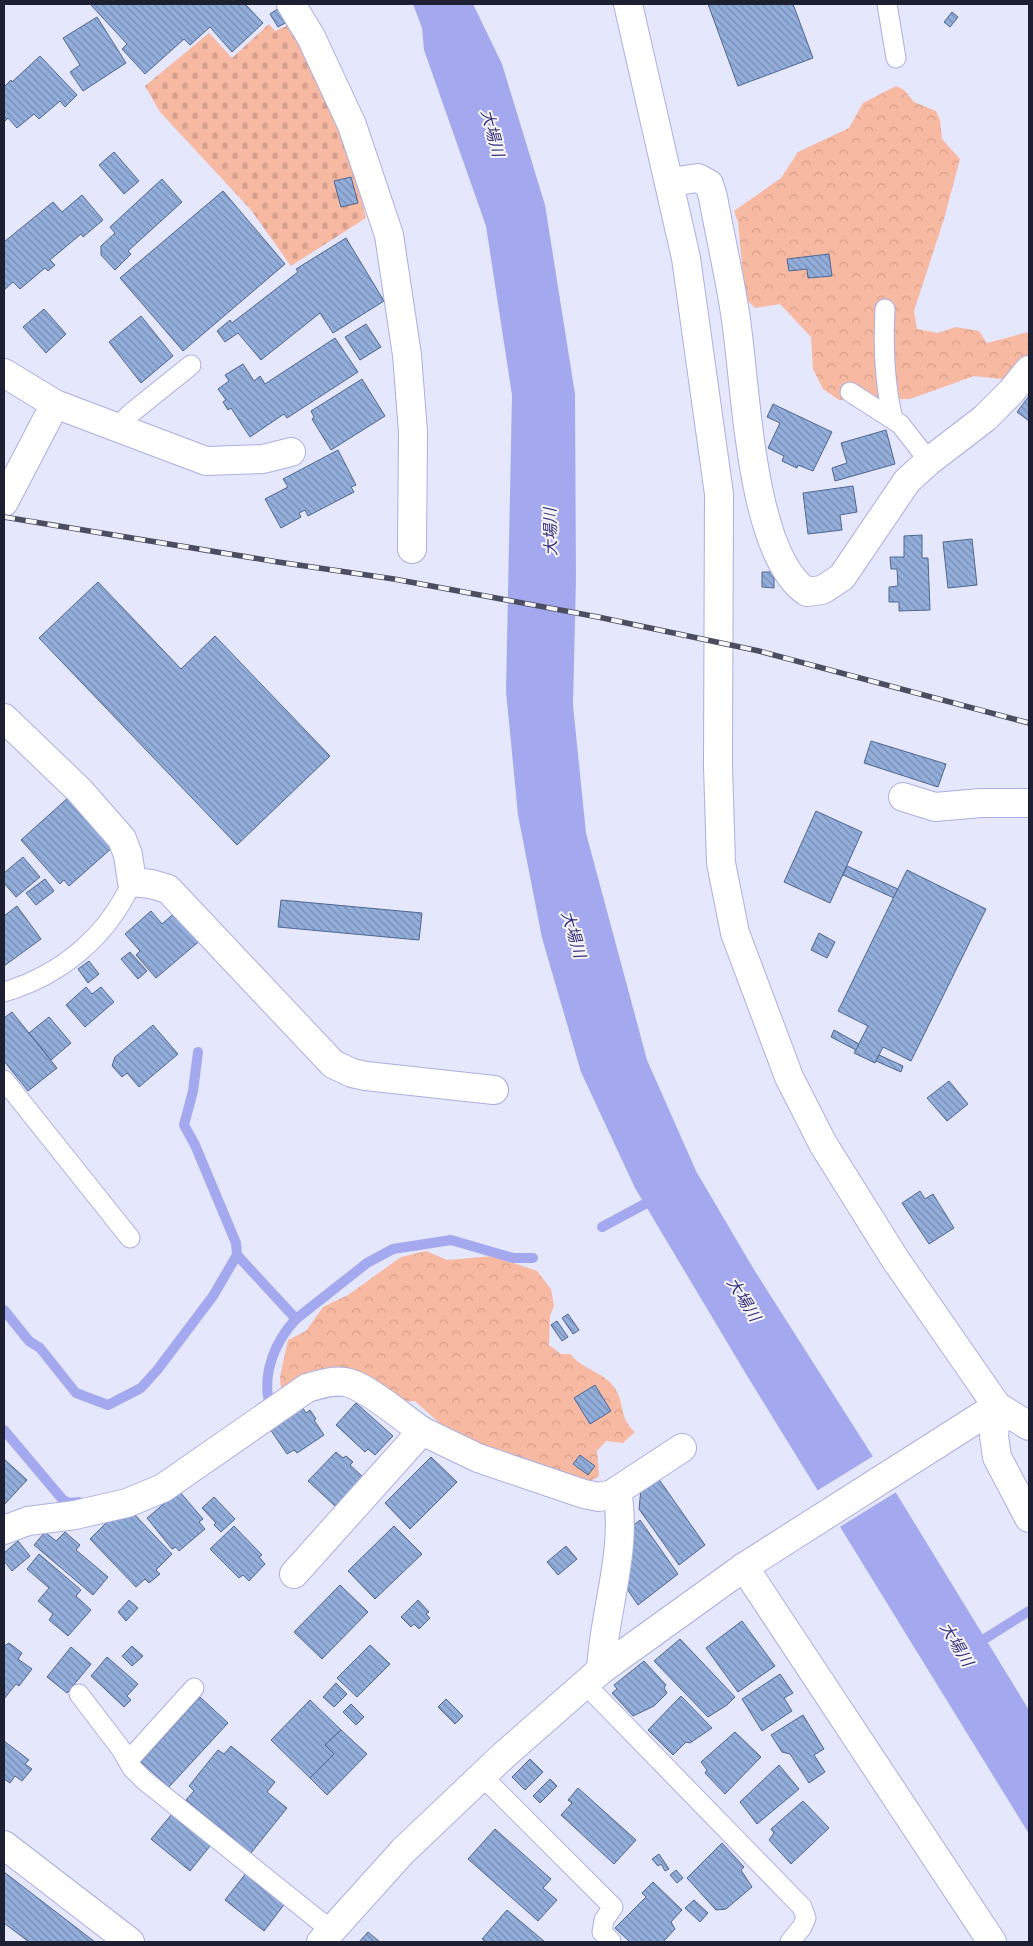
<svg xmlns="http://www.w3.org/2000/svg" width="1033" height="1946" viewBox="0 0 1033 1946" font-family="'Roboto Serif','Noto Sans JP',serif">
  <defs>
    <pattern id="forest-crowns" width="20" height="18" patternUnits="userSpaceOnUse" patternTransform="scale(1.25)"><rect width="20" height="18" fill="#f8b9a2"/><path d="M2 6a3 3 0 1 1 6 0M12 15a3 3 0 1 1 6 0" fill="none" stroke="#d49f8c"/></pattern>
    <pattern id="cemetery-stones" width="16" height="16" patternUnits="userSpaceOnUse" patternTransform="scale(1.25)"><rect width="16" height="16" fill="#f8b9a2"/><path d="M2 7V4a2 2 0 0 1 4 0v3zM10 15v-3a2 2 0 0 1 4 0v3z" fill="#d49f8c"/></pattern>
    <pattern id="building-back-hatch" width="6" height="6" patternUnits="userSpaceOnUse" patternTransform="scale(1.25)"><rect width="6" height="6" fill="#93aedb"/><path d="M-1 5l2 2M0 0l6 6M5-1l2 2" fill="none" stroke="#778db2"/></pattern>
  </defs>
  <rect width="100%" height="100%" fill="#e5e7fd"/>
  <g fill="url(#forest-crowns)">
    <path d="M896,86L904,90L914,102L936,111L940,120L942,139L960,159L944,219L914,311L917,329L938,333L956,327L979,331L987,343L1028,332L1029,329V382L974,376L910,399L839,400L823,389L813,369L811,337L780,304L755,308L745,298L738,222L734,211L781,178L798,152L849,128L863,103Z"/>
    <path d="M426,1251L447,1260L494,1256L537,1271L551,1289L554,1306L550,1316L549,1345L561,1354H570C583,1370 607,1373 616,1390C625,1406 619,1418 635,1432L623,1443L606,1441L597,1451L599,1476L587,1483L479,1450L462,1434L447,1430L415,1401L397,1402L364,1373L281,1389L280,1377L288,1340L306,1331L323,1307L348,1295L401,1257Z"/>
  </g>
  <path fill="url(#cemetery-stones)" d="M269,24L275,31L289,25L333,111L355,174L366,218L291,266L251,210L160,112L145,86L209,33L232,58Z"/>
  <path fill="#a4a9ef" d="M413,4H473L502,64L545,205L575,394L576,579L573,705L586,833L647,1060L696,1171L753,1268L893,1488L1029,1710V1834L746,1374L635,1188L581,1072L542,938L518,815L506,691L512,395L486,226L424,50L422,28Z"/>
  <path fill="#e5e7fd" d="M875,1455L898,1491L838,1528L815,1492Z"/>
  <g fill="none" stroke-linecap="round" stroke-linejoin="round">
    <g stroke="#a4a9ef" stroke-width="10">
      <path d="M198,1052L193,1091L184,1125L195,1145L236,1243L237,1255"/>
      <path d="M602,1227L656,1198"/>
      <path d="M4,1310L29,1341L40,1348L76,1393L108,1405L141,1388L158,1369L213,1296L237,1255L296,1319L367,1263L393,1249L451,1240L513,1258H533"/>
      <path d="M263,1407L269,1402C262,1372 276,1340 296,1319"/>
      <path d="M4,1430L63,1500L69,1503L79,1502"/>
      <path d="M975,1645L1029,1611"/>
    </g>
  </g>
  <g fill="url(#building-back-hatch)" stroke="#4f6790">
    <path d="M90,4H245L263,23L232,52L210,27L190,45L184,39L145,74L122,49L127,44Z"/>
    <path d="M708,4H793L813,58L738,86Z"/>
    <path d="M279,8L287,22L278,27L270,14Z"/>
    <path d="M952,12L958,17L950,27L944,22Z"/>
    <path d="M97,17L126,63L83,91L70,72L80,65L63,38Z"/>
    <path d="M40,56L77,95L65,107L60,101L39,119L34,114L17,128L8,118L4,122V87L11,80L12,82Z"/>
    <path d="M114,152L139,181L124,194L99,165Z"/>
    <path d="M351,177L358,203L341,207L334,181Z"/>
    <path d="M162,179L182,202L128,251L131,254L115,270L101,255V246L115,233L110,227Z"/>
    <path d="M223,191L285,264L183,351L120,278Z"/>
    <path d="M82,195L103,220L83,237L81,234L50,260L55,265L48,271L45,268L20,289L13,282L4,290V242L53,202L62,212Z"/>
    <path d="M346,238L384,301L333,333L320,313L261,360L238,333L225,342L217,331L230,320L232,323L298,272L296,269Z"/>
    <path d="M829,254L832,276L808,278L807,269L789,271L787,259Z"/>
    <path d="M44,309L66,334L46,353L23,327Z"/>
    <path d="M141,316L173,356L141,383L109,342Z"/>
    <path d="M366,324L381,347L360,360L345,337Z"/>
    <path d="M335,338L358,372L287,418L284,414L250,437L231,408L228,410L223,402L226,400L218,389L229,381L225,375L243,364L254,381L260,376L265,384Z"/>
    <path d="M362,379L385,416L331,450L312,419L314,417L311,411Z"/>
    <path d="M1029,396V421L1017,412Z"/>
    <path d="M773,404L832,432L813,471L798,465L797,468L782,461L784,456L768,448L780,423L767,417Z"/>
    <path d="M886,430L895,464L835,481L832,468L847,463L841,443Z"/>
    <path d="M338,450L356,485L351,487L354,492L308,516L305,510L299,513L301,517L281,528L265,499L288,487L283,479Z"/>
    <path d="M853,486L857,512L840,515L842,530L808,534L803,493Z"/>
    <path d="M922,535V558H928L930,610L899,611V602H889V587L898,586L897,569H891L890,557H904V536Z"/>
    <path d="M972,539L977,585L948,588L943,542Z"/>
    <path d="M762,572H774V588L762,587Z"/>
    <path d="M98,582L181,669L215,636L330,756L237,845L39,638Z"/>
    <path d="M871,741L946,764L938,787L864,763Z"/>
    <path d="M70,796L113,847L69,886L64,880L60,884L21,840Z"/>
    <path d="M816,811L862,832L830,903L784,882Z"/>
    <path d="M23,857L40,877L16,897L4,883V873Z"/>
    <path d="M847,866L898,889L894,898L843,875Z"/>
    <path d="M907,870L986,909L911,1061L883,1047L875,1063L854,1053L868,1026L838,1011Z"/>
    <path d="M45,879L54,891L36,905L26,893Z"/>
    <path d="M281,900L422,913L419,940L278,927Z"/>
    <path d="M17,906L41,939L4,966V916Z"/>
    <path d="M178,910L203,938L156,978L136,955L140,951L125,934L151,911L162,924Z"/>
    <path d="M819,933L835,942L827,958L811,950Z"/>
    <path d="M130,952L147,971L138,979L121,959Z"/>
    <path d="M89,961L99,974L88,983L78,969Z"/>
    <path d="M86,987L92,994L101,987L114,1002L85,1027L66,1005Z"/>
    <path d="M12,1012L57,1068L28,1091L4,1061V1018Z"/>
    <path d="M49,1017L71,1043L51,1060L29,1033Z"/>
    <path d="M153,1025L178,1054L139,1087L127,1073L122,1077L112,1066L115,1057Z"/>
    <path d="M834,1030L859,1044L856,1050L831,1037Z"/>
    <path d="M879,1055L903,1066L901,1072L876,1061Z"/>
    <path d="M949,1081L968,1104L947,1121L927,1098Z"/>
    <path d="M920,1191L925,1199L933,1194L954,1228L929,1244L902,1203Z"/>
    <path d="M568,1314L579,1330L573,1334L562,1318Z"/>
    <path d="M557,1321L568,1337L562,1341L551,1325Z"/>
    <path d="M595,1385L611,1411L590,1424L574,1398Z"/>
    <path d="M356,1403L393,1436L375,1455L368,1449L365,1452L336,1425Z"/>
    <path d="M302,1407L306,1413L310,1410L316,1419L314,1420L324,1435L297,1453L294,1450L287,1454L270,1429Z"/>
    <path d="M336,1452L343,1458L346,1456L353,1462L350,1465L363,1477L335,1506L308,1481Z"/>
    <path d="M580,1455L595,1466L588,1475L573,1464Z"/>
    <path d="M431,1457L457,1482L410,1529L385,1503Z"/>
    <path d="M4,1459L27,1480L4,1505Z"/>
    <path d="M658,1478L705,1545L679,1565L639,1509L641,1489Z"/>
    <path d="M179,1491L203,1519L199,1522L205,1529L179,1551L176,1547L172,1549L147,1518Z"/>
    <path d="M214,1497L235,1519L221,1532L214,1525L216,1523L202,1508Z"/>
    <path d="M133,1513L172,1554L156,1570L160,1574L149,1583L145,1579L136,1587L90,1539L110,1519Z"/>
    <path d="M640,1520L678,1574L638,1605L627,1589L634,1525Z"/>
    <path d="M234,1526L262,1555L259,1557L265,1564L249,1581L243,1575L239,1578L210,1549Z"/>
    <path d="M394,1526L422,1554L375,1599L348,1571Z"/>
    <path d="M45,1532L56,1541L65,1532L80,1545L76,1550L108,1577L93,1595L34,1545Z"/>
    <path d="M18,1541L30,1556L12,1571L4,1561V1553Z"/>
    <path d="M566,1546L577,1559L558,1575L547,1562Z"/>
    <path d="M39,1554L81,1590L76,1596L91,1610L68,1636L49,1620L53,1614L38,1601L49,1588L27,1569Z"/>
    <path d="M340,1585L368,1612L322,1659L294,1632Z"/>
    <path d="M129,1600L138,1608L126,1621L118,1612Z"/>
    <path d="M418,1600L429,1612L426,1614L430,1618L419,1629L414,1624L411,1627L401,1617Z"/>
    <path d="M742,1621L775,1666L738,1692L706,1648Z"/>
    <path d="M680,1639L735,1697L727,1705L708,1717L654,1661Z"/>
    <path d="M9,1643L22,1653L18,1659L32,1669L19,1686L16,1684L4,1699V1646Z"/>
    <path d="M370,1645L390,1664L357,1697L337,1678Z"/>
    <path d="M132,1646L143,1656L132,1666L122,1656Z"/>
    <path d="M71,1647L91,1664L67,1693L47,1677Z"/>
    <path d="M107,1657L138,1684L127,1696L131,1700L124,1707L91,1676Z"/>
    <path d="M644,1661L666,1685L664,1688L667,1693L654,1706L633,1716L612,1693L617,1689L614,1685Z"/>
    <path d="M780,1674L793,1693L784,1698L792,1711L762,1731L742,1699Z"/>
    <path d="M336,1683L347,1694L334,1707L323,1697Z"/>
    <path d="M681,1696L712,1728L690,1743L686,1742L673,1755L648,1730Z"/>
    <path d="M200,1697L228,1723L169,1787L141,1762Z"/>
    <path d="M446,1699L463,1716L455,1724L438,1707Z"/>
    <path d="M310,1700L341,1730L325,1745L334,1754L310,1778L271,1740Z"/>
    <path d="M351,1704L364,1717L356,1725L343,1712Z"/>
    <path d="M803,1715L824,1749L814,1755L825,1772L809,1783L790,1754L782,1752L771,1735Z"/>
    <path d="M341,1730L367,1754L327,1795L310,1778L334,1754L325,1745Z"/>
    <path d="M735,1732L761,1757L725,1794L705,1773L707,1770L701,1762Z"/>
    <path d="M4,1741L29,1760L25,1764L32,1769L22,1781L15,1776L10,1783L4,1779Z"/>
    <path d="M231,1746L275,1782L267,1792L287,1808L251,1853L186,1800L194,1791L189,1786L218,1750L224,1754Z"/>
    <path d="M530,1759L543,1772L525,1790L512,1777Z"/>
    <path d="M779,1765L799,1789L757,1824L740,1802Z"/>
    <path d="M550,1779L557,1786L540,1803L533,1796Z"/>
    <path d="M578,1788L636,1840L614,1864L561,1815L572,1803L568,1800Z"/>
    <path d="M803,1801L829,1828L791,1864L769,1840L774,1833L771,1829Z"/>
    <path d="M172,1814L210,1846L190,1871L151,1839Z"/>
    <path d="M495,1829L551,1879L543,1888L557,1900L538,1921L468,1859Z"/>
    <path d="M722,1843L744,1867L741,1870L752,1887L726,1909L716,1910L687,1878Z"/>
    <path d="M659,1854L669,1869L665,1871L661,1864L658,1866L652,1859Z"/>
    <path d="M676,1870L683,1878L677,1883L670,1875Z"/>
    <path d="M4,1872L95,1942H29L4,1923Z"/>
    <path d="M247,1872L286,1902L264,1931L225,1900Z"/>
    <path d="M653,1882L682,1910L671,1922L675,1929L663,1942H630L615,1928L646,1897L642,1893Z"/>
    <path d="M694,1900L708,1913L700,1922L685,1908Z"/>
    <path d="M507,1910L545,1942H486L482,1939Z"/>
    <path d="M368,1932L380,1942H359Z"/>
  </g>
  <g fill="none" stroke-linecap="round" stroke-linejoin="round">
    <g stroke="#abafe2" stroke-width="21">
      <g id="service">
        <path d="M887,4L896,58"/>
        <path d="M885,309C883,347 884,382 893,419"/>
        <path d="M850,392L900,424L929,461"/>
        <path d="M117,428L130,414L191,365"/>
        <path d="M4,992C61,975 107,937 132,882"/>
        <path d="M4,1080L130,1238"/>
        <path d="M585,1684L802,1907L806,1918L802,1927L790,1942"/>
        <path d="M79,1694L121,1749L132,1768L144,1780L332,1931"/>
        <path d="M128,1761L194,1688"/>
        <path d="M481,1775L613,1907L604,1920L602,1932L611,1941"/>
      </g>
    </g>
    <g stroke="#abafe2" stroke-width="30">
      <g id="minor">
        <path d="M291,4L311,37L352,125L389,235L407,355L413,432L412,549"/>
        <path d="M670,182L698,178L709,184L713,197C720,236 729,274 735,313C746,379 749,554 807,592L822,590L842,577L907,481L929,461L985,418L1011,392L1029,370"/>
        <path d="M4,373L55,404L4,502"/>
        <path d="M55,404L206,461L263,459L291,452"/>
        <path d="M4,718L79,790L122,839L128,855L132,882L151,884L168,889L333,1064L352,1073L366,1076L494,1090"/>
        <path d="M903,797L935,807L981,803H1029"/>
        <path d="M1029,1426L997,1406L994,1436L997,1457L1029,1518"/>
        <path d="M4,1530L28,1521L75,1515L127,1503L163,1488L307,1388C320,1384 336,1379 349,1383C370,1389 403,1418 422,1431"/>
        <path d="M294,1574L422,1431L478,1458L584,1494L599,1497L612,1494L682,1448"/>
        <path d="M601,1670C604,1610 628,1551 617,1491"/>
        <path d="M4,1845L130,1942"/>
        <path d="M321,1942L403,1851L503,1756L601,1670L744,1567L992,1942"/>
      </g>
    </g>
    <g stroke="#abafe2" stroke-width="30">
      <path id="tertiary" d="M628,4L686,258L719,494L718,766L721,863L735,933L789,1077L823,1144L895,1259L997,1406L744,1567"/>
    </g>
    <use href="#service" stroke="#fff" stroke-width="19"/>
    <use href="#minor" stroke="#fff" stroke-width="28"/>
    <use href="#tertiary" stroke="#fff" stroke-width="28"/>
    <g stroke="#4b4d61" stroke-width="5.5">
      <path id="rail" d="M4,517L278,562L394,579L598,617L759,651L1029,723"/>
    </g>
    <use href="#rail" stroke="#f6f6f6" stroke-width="4" stroke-dasharray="11" stroke-linecap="butt"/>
  </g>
  <g text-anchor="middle" stroke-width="4" stroke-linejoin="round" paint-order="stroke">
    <g font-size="16" font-style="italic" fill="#363081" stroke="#f6f6f6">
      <text transform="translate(493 133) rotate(75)" y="6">大場川</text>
      <text transform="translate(550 532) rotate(-91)" y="6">大場川</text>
      <text transform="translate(574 934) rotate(73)" y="6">大場川</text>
      <text transform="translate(744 1299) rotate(58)" y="6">大場川</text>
      <text transform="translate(957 1644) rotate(59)" y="6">大場川</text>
    </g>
  </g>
  <rect width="1033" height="1946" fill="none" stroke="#1d1f32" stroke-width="10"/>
</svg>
